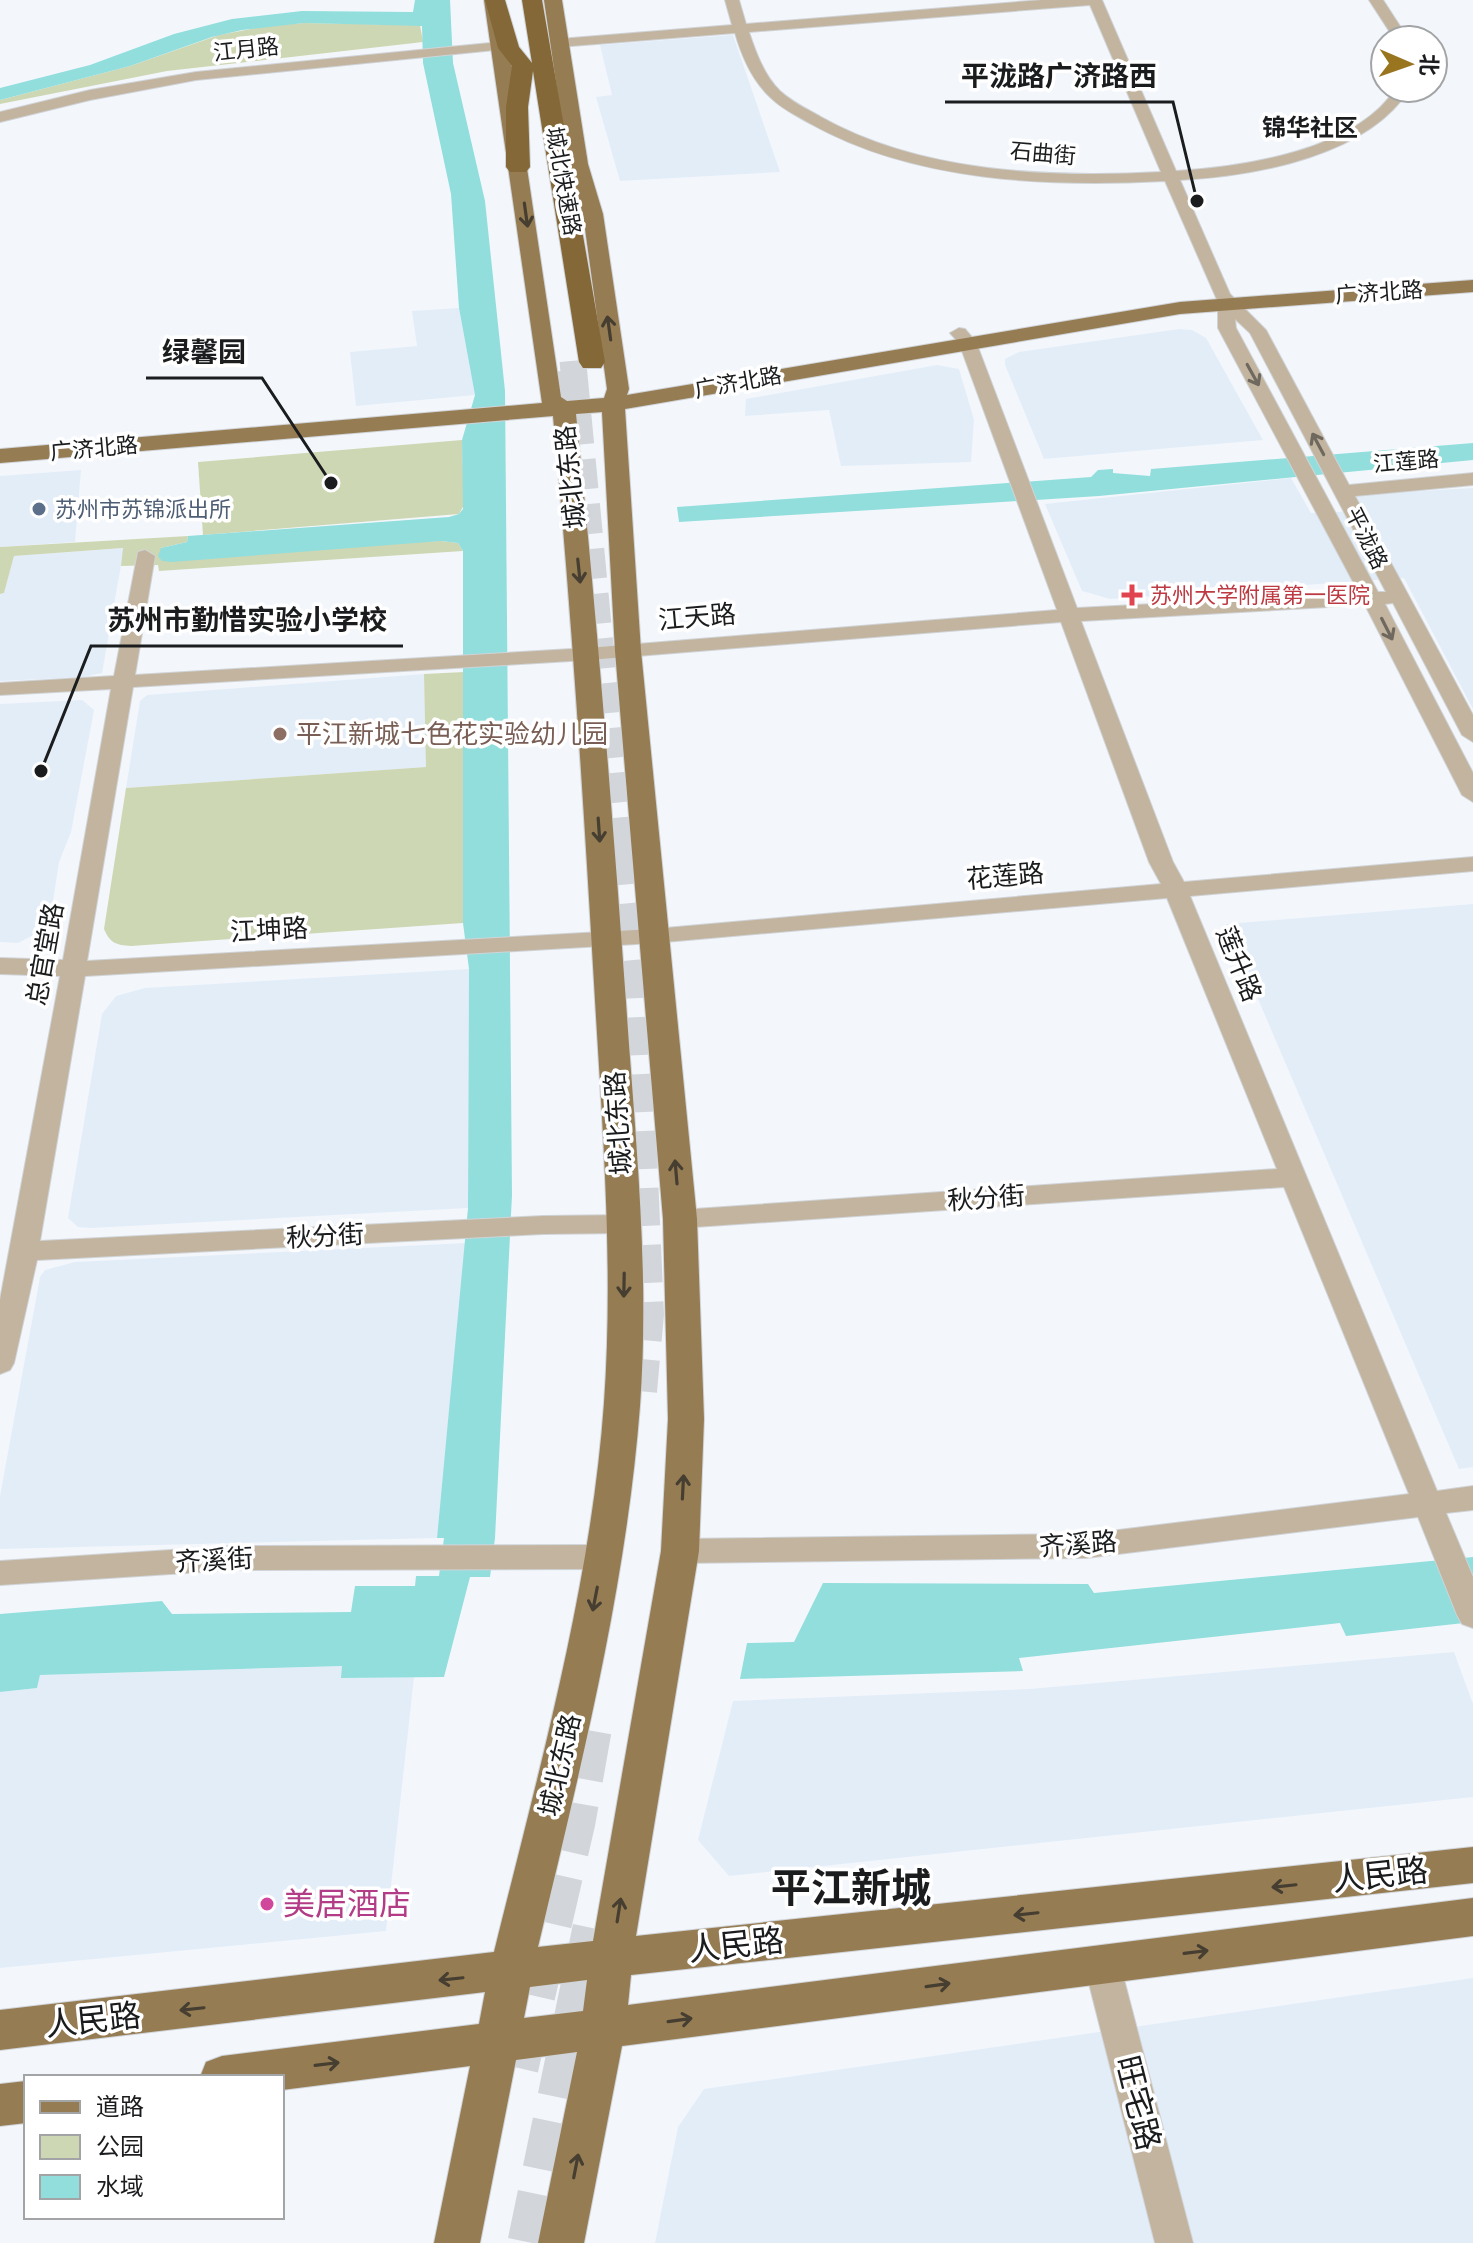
<svg xmlns="http://www.w3.org/2000/svg" width="1473" height="2243" viewBox="0 0 1473 2243" font-family="Montserrat,'Noto Sans SC',sans-serif">
  <rect width="100%" height="100%" fill="#f3f7fc"/>
  <g fill="#e3edf8">
    <path d="M733,35L780,172L620,181L596,97L612,95L600,45Z"/>
    <path d="M459,308L475,395L356,406L350,352L417,346L412,311Z"/>
    <path d="M1179,329L1192,330L1206,338L1263,440L1044,459L1005,365V359L1019,352Z"/>
    <path d="M937,365L959,369L974,420L971,462L841,466L829,410L745,416L746,399Z"/>
    <path d="M81,470L75,542L0,547V476Z"/>
    <path d="M1291,478L1311,513L1361,511L1353,495L1473,488V709L1404,578L1110,599L1082,591L1045,504Z"/>
    <path d="M124,548L102,673L83,677L0,681V594L4,593L14,556Z"/>
    <path d="M424,674L427,767L126,788L140,701L147,695Z"/>
    <path d="M82,700L94,710L71,832L59,862L49,927L18,943L0,942V704Z"/>
    <path d="M1473,904V1467L1459,1469L1226,924Z"/>
    <path d="M469,969L468,1208L91,1228L78,1227L68,1218L102,1014L116,996L145,988Z"/>
    <path d="M466,1243L437,1538L0,1549V1496L40,1277L45,1270L75,1262Z"/>
    <path d="M1454,1652L1473,1704V1797L729,1876L698,1840L733,1701L1029,1689Z"/>
    <path d="M343,1666L342,1678L414,1677L386,1931L0,1968V1692L37,1688L40,1675Z"/>
    <path d="M1473,1978V2243H655L678,2127L704,2089Z"/>
  </g>
  <g fill="#ced7b3">
    <path d="M304,23L420,25L423,42L167,71L0,104V100L130,66L219,35L266,26Z"/>
    <path d="M462,440L464,505L459,514L203,535L198,462Z"/>
    <path d="M188,536L187,542L161,548L441,541L458,543L463,551L159,571L158,565L121,566L123,548L14,556L4,593L0,594V547Z"/>
    <path d="M464,672L463,923L131,946C116,945 110,943 104,929L126,788L426,767L424,674Z"/>
  </g>
  <g fill="#91dedd">
    <path d="M415,0H450L453,63L485,201L505,391L512,1195L495,1538L490,1577H470L444,1677L341,1678L342,1666L40,1675L37,1688L0,1692V1614L162,1601L172,1614L351,1612L355,1586H415L416,1576H439L444,1538H437L468,1208L469,969L463,923V551L458,543L441,541L172,562L162,561L158,556L161,548L187,542L188,536L449,517L459,514L463,509L462,440L475,395L459,308L451,194L423,63L422,26L304,23L242,30L212,37L130,66L0,100V88L90,65L174,34L232,19L302,11L413,12Z"/>
    <path d="M1473,443V460L1099,496L679,522L677,507L1091,477L1098,470L1113,469V473L1150,476L1151,469Z"/>
    <path d="M1473,1557V1622L1346,1636L1340,1623L1019,1658L1023,1671L740,1679L747,1643L794,1642L823,1583L1088,1584L1094,1593Z"/>
  </g>
  <g fill="none" stroke-linecap="round" stroke-linejoin="round">
    <path stroke="#d2d6db" stroke-width="23" stroke-dasharray="23 12" stroke-linecap="butt" d="M571,361L572,372"/>
    <path stroke="#d2d6db" stroke-width="30" stroke-dasharray="30 15" stroke-linecap="butt" d="M572,370L618,849"/>
    <path stroke="#d2d6db" stroke-width="38" stroke-dasharray="38 19" stroke-linecap="butt" d="M618,847L631,992L645,1314L638,1391"/>
    <g stroke="#d2d6db" stroke-width="49" stroke-dasharray="49 25" stroke-linecap="butt">
      <path d="M514,2067L571,1821L590,1713"/>
      <path d="M532,2243L597,1929"/>
    </g>
    <g stroke="#d0d4d8" stroke-width="2">
      <g id="minor">
        <path d="M725,0H739L746,24L1042,0H1102L1176,171C1244,167 1357,150 1396,88H1410C1369,156 1255,176 1180,180L1230,294L1266,330L1349,485L1473,473V485L1355,496L1473,715V742L1462,735L1393,603L1385,604L1473,773V802L1462,795L1365,605L1081,621L1173,862L1184,882L1473,857V871L1190,896L1437,1491L1473,1486V1510L1446,1513L1473,1577V1628L1462,1624L1457,1615L1418,1517L1086,1558L680,1563L669,1560L665,1551L669,1542L680,1539L1086,1534L1409,1494L1284,1187L680,1228L670,1226L666,1219L670,1212L680,1210L1277,1169L1167,898L654,943L85,976L40,1241L543,1216L625,1215L635,1217L639,1224L635,1231L625,1233L543,1234L37,1260L14,1363L10,1370L0,1374V1300L60,976L0,974V958L63,960L111,689L0,695V683L114,676L138,552L145,550L155,556L135,675L588,648L1057,610L959,343L950,333L959,328L965,329L976,342L1077,608L1359,593L1218,328V302L1165,181C1048,187 915,182 811,124C797,116 782,109 770,97C752,80 742,57 735,33L559,47L552,43L559,39L732,25ZM1090,5L1161,172C1049,178 921,173 821,117C807,109 792,102 780,91C764,75 756,53 749,32ZM1235,319L1250,333L1386,592H1378L1236,328ZM1061,622L1149,862L1161,884L654,929L87,961L133,687L588,660Z"/>
        <path d="M1369,0H1383L1409,40H1395Z"/>
        <path d="M500,42L507,46L505,49L196,80L90,100L0,122V112L90,90L196,72Z"/>
        <path d="M603,1545L614,1548L618,1557L614,1566L603,1569L233,1570L0,1585V1561L233,1546Z"/>
        <path d="M1102,1948L1114,1953L1120,1964L1193,2243H1155L1084,1964L1090,1953Z"/>
      </g>
    </g>
    <g stroke="#d0d4d8" stroke-width="2">
      <g id="major">
        <path d="M484,0H502L561,397L567,401L604,398L607,389L583,214L568,164L544,0H562L588,164L603,214L629,389L627,395L1180,302L1473,280V292L1180,314L625,409L641,651L697,1219L704,1419L699,1551L636,1936L1473,1847V1883L631,1975L628,2005L1473,1898V1936L622,2046L584,2243H538L577,2052L516,2060L480,2243H434L470,2066L282,2090V2077H200L206,2062L222,2056L479,2024L485,1992L0,2050V2010L494,1952C538,1774 591,1586 604,1403C614,1263 602,1123 594,983C583,793 571,605 553,416L0,463V449L542,403ZM602,412L615,651L663,1219L668,1419L661,1551L593,1941L538,1947C580,1769 626,1589 640,1406C650,1271 635,1136 626,1002C612,806 596,610 576,414ZM587,1980L583,2011L524,2018L530,1987Z"/>
        <path d="M26,2081V2123L0,2126V2084Z"/>
      </g>
    </g>
    <g stroke="#d0d4d8" stroke-width="2">
      <path id="highway" d="M485,0H505L519,47L532,63L522,0H542L605,362L601,368H583L579,362L533,71L528,107L530,167L526,172H510L506,167V107L512,66L498,48Z"/>
    </g>
    <use href="#minor" fill="#c2b49e" fill-rule="evenodd"/>
    <use href="#major" fill="#967c53" fill-rule="evenodd"/>
    <use href="#highway" fill="#856837" fill-rule="evenodd"/>
  </g>
  <defs><path id="oneway-shaft" d="M-6 0H5M1.5-3L5.5 0L1.5 3" fill="none" stroke-width="1.6" stroke-linecap="round" stroke-linejoin="round" transform="scale(2)"/></defs>
  <g stroke="#453e31">
    <use href="#oneway-shaft" transform="translate(526 215) rotate(82)"/>
    <use href="#oneway-shaft" transform="translate(609 328) rotate(-98)"/>
    <use href="#oneway-shaft" transform="translate(579 571) rotate(84)"/>
    <use href="#oneway-shaft" transform="translate(599 830) rotate(86)"/>
    <use href="#oneway-shaft" transform="translate(676 1172) rotate(-95)"/>
    <use href="#oneway-shaft" transform="translate(624 1285) rotate(91)"/>
    <use href="#oneway-shaft" transform="translate(683 1487) rotate(-87)"/>
    <use href="#oneway-shaft" transform="translate(595 1599) rotate(101)"/>
    <use href="#oneway-shaft" transform="translate(1284 1886) rotate(174)"/>
    <use href="#oneway-shaft" transform="translate(619 1910) rotate(-81)"/>
    <use href="#oneway-shaft" transform="translate(1026 1914) rotate(174)"/>
    <use href="#oneway-shaft" transform="translate(1196 1952) rotate(-7)"/>
    <use href="#oneway-shaft" transform="translate(451 1979) rotate(174)"/>
    <use href="#oneway-shaft" transform="translate(938 1985) rotate(-8)"/>
    <use href="#oneway-shaft" transform="translate(192 2009) rotate(174)"/>
    <use href="#oneway-shaft" transform="translate(680 2020) rotate(-8)"/>
    <use href="#oneway-shaft" transform="translate(327 2064) rotate(-7)"/>
    <use href="#oneway-shaft" transform="translate(576 2166) rotate(-79)"/>
  </g>
  <g stroke="#6e685e">
    <use href="#oneway-shaft" transform="translate(1253 375) rotate(61)"/>
    <use href="#oneway-shaft" transform="translate(1318 444) rotate(-118)"/>
    <use href="#oneway-shaft" transform="translate(1387 629) rotate(63)"/>
  </g>
  <circle fill="#5c6f8a" stroke="#fff" stroke-width="3" cx="39" cy="509" r="8"/>
  <path fill="#e0444e" stroke="#fff" stroke-width="3" d="M1128 583h8v8h8v8h-8v8h-8v-8h-8v-8h8z"/>
  <circle fill="#8d6e63" stroke="#fff" stroke-width="3" cx="280" cy="734" r="8"/>
  <circle fill="#d1479c" stroke="#fff" stroke-width="3" cx="267" cy="1904" r="8"/>
  <g text-anchor="middle" stroke-width="7" stroke-linejoin="round" paint-order="stroke">
    <g font-size="22" fill="#1a1c1e" stroke="#fff">
      <text transform="translate(246 49) rotate(-6)" y="8">江月路</text>
      <text transform="translate(1043 153) rotate(5)" y="8">石曲街</text>
      <text transform="translate(564 181) rotate(80)" y="8">城北快速路</text>
      <text transform="translate(1379 292) rotate(-4)" y="8">广济北路</text>
      <text transform="translate(738 382) rotate(-10)" y="8">广济北路</text>
      <text transform="translate(94 448) rotate(-5)" y="8">广济北路</text>
      <text transform="translate(1406 461) rotate(-5)" y="8">江莲路</text>
      <text transform="translate(1367 538) rotate(63)" y="8">平泷路</text>
    </g>
    <g font-size="22" fill="#4e5e75" stroke="#fff" text-anchor="start">
      <text x="55" y="517">苏州市苏锦派出所</text>
    </g>
    <g font-size="22" fill="#be3a42" stroke="#fff" text-anchor="start">
      <text x="1150" y="603">苏州大学附属第一医院</text>
    </g>
    <g font-size="24" font-weight="bold" fill="#1a1c1e" stroke="#fff">
      <text x="1310" y="136">锦华社区</text>
    </g>
    <g font-size="26" fill="#1a1c1e" stroke="#fff">
      <text transform="translate(570 477) rotate(-96)" y="9">城北东路</text>
      <text transform="translate(697 617) rotate(-5)" y="9">江天路</text>
      <text transform="translate(1005 876) rotate(-5)" y="9">花莲路</text>
      <text transform="translate(269 930) rotate(-3)" y="9">江坤路</text>
      <text transform="translate(45 954) rotate(-80)" y="9">总官堂路</text>
      <text transform="translate(1239 964) rotate(68)" y="9">莲升路</text>
      <text transform="translate(618 1123) rotate(-94)" y="9">城北东路</text>
      <text transform="translate(986 1198) rotate(-4)" y="9">秋分街</text>
      <text transform="translate(325 1236) rotate(-3)" y="9">秋分街</text>
      <text transform="translate(1078 1544) rotate(-4)" y="9">齐溪路</text>
      <text transform="translate(214 1560) rotate(-3)" y="9">齐溪街</text>
      <text transform="translate(560 1765) rotate(-77)" y="9">城北东路</text>
    </g>
    <g font-size="26" fill="#785e54" stroke="#fff" text-anchor="start">
      <text x="296" y="743">平江新城七色花实验幼儿园</text>
    </g>
    <g font-size="32" fill="#1a1c1e" stroke="#fff">
      <text transform="translate(1380 1875) rotate(-6)" y="11">人民路</text>
      <text transform="translate(736 1945) rotate(-6)" y="11">人民路</text>
      <text transform="translate(93 2020) rotate(-6)" y="11">人民路</text>
      <text transform="translate(1138 2103) rotate(76)" y="11">旺宅路</text>
    </g>
    <g font-size="32" fill="#b23c85" stroke="#fff" text-anchor="start">
      <text x="283" y="1915">美居酒店</text>
    </g>
    <g font-size="40" font-weight="bold" fill="#1a1c1e" stroke="#fff">
      <text x="851" y="1902">平江新城</text>
    </g>
  </g>
  <path fill="none" stroke="#1a1c1e" stroke-width="3" d="M1197 201L1173 102H945M331 483L262 378H146M41 771L91 646H403"/>
  <g fill="#1a1c1e" stroke="#fff" stroke-width="3">
    <circle cx="1197" cy="201" r="8"/>
    <circle cx="331" cy="483" r="8"/>
    <circle cx="41" cy="771" r="8"/>
  </g>
  <g font-size="28" text-anchor="middle" font-weight="bold" fill="#1a1c1e" stroke="#fff" stroke-width="7" stroke-linejoin="round" paint-order="stroke">
    <text x="1059" y="86">平泷路广济路西</text>
    <text x="204" y="362">绿馨园</text>
    <text x="247" y="630">苏州市勤惜实验小学校</text>
  </g>
  <rect x="24" y="2075" width="260" height="144" fill="#ffffff" stroke="#a3a4a5" stroke-width="2"/>
  <rect x="40" y="2101" width="40" height="12" fill="#967c53" stroke="#a3a4a5" stroke-width="2"/>
  <text x="96" y="2115" font-size="24" fill="#1a1c1e">道路</text>
  <rect x="40" y="2135" width="40" height="24" fill="#ced7b3" stroke="#a3a4a5" stroke-width="2"/>
  <text x="96" y="2155" font-size="24" fill="#1a1c1e">公园</text>
  <rect x="40" y="2175" width="40" height="24" fill="#91dedd" stroke="#a3a4a5" stroke-width="2"/>
  <text x="96" y="2195" font-size="24" fill="#1a1c1e">水域</text>
  <g transform="translate(1409 64) rotate(92)"><circle r="38" fill="#ffffff" stroke="#a3a4a5" stroke-width="2"/>
  <path d="M0-6L14 30L0 20L-14 30Z" fill="#99751f"/>
  <text y="-12" font-size="22" font-weight="bold" text-anchor="middle" fill="#1a1c1e">北</text>
  </g>
</svg>
